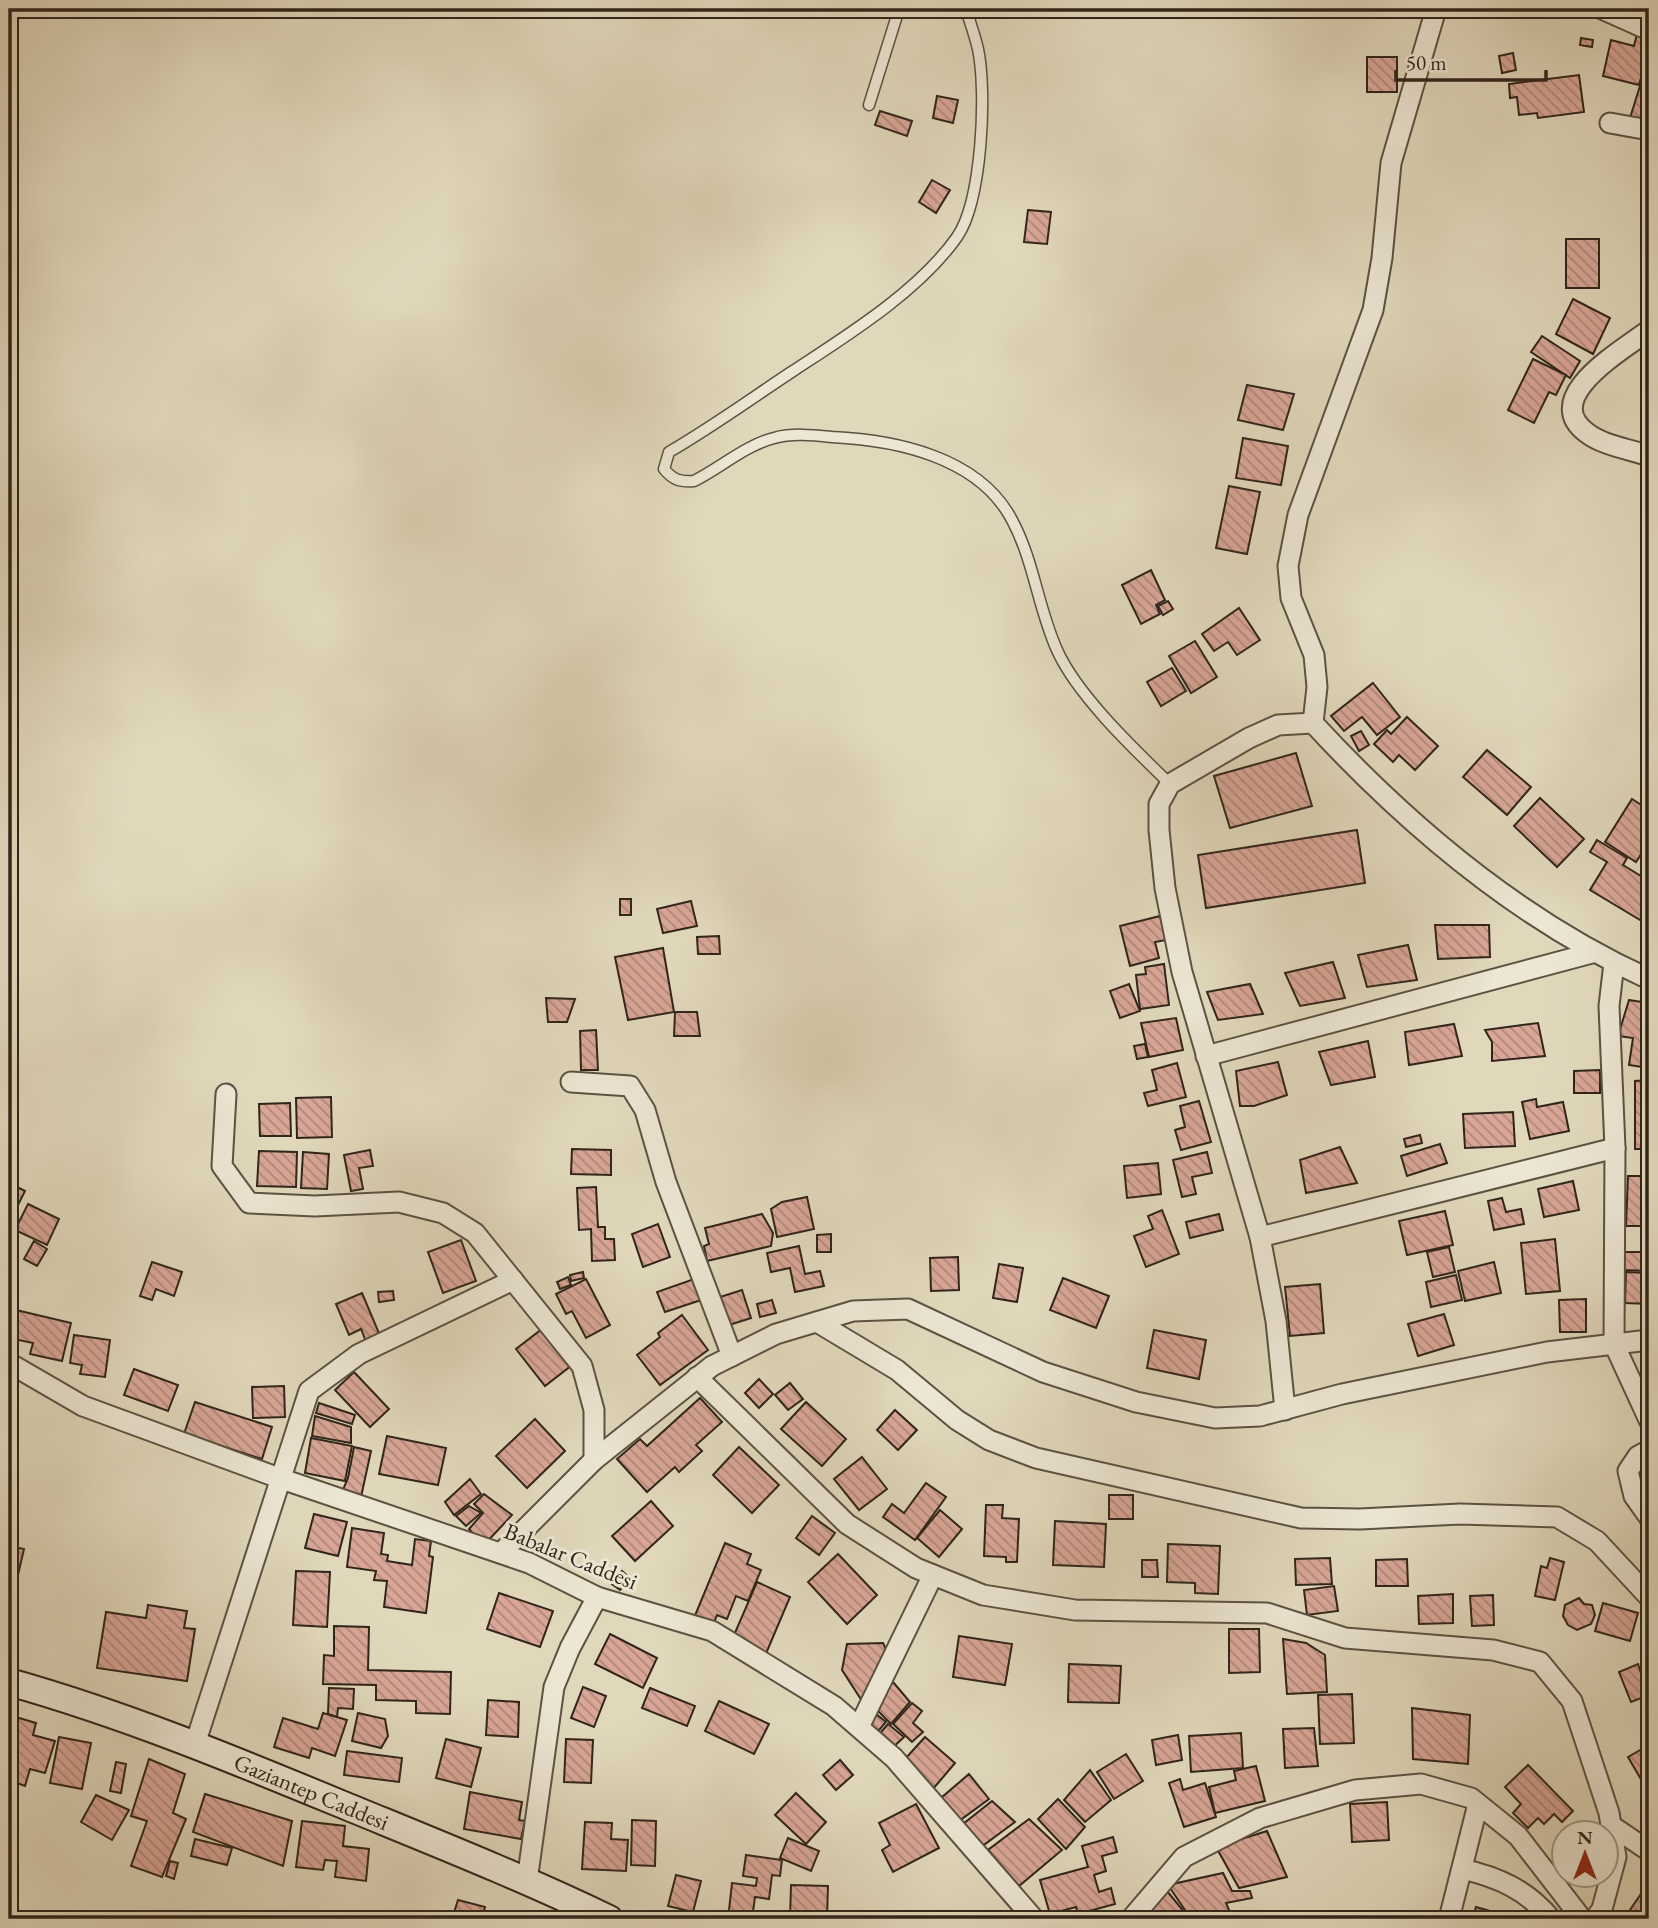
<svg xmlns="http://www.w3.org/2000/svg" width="1658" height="1928" viewBox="0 0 1658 1928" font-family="'EB Garamond',serif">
  <defs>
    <pattern id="building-back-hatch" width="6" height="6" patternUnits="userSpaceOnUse" patternTransform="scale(1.75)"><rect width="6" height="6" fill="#d9a697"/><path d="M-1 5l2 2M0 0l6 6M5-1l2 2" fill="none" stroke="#b0877a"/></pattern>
  </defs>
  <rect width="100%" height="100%" fill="#e1d8bc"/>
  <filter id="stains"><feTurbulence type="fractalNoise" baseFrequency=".00286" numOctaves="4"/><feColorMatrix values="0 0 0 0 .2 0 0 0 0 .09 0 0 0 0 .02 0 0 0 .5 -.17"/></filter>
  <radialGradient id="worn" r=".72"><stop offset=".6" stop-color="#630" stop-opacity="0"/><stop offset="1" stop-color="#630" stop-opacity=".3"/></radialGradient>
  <g fill="url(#building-back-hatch)" stroke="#30251a" stroke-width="2">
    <path d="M1638,30L1649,33V48L1639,85L1603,76L1611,40L1634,46Z"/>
    <path d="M1581,38L1593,40L1592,47L1580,45Z"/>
    <path d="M1513,53L1516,70L1502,73L1499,56Z"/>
    <rect x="1367" y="57" width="30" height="35"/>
    <path d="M1579,75L1584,112L1538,118L1537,113L1519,115L1517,97L1510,98L1509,84Z"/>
    <path d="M1640,86L1649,89V124L1630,118Z"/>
    <path d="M937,96L958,100L953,123L933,118Z"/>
    <path d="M880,111L912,121L907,136L875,125Z"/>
    <path d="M932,180L950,190L936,213L919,202Z"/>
    <path d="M1028,210L1051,212L1047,244L1024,242Z"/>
    <rect x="1566" y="239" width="33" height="49"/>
    <path d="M1573,299L1610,318L1593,354L1556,334Z"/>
    <path d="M1542,336L1580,361L1570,378L1531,352Z"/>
    <path d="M1533,359L1566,375L1556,395L1549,392L1534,423L1508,410Z"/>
    <path d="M1247,385L1294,394L1283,430L1238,420Z"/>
    <path d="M1243,438L1288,446L1281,485L1236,478Z"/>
    <path d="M1229,486L1260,492L1247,554L1216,548Z"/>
    <path d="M1151,570L1165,600L1156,605L1160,614L1141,624L1122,585Z"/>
    <path d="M1168,601L1173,609L1163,615L1158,606Z"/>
    <path d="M1239,608L1260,640L1237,655L1228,642L1214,651L1202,634Z"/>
    <path d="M1195,641L1217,677L1191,693L1169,656Z"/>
    <path d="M1172,668L1186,691L1161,706L1147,682Z"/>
    <path d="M1373,683L1400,717L1377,735L1362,717L1344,731L1331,716Z"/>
    <path d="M1407,717L1438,746L1415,770L1399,755L1393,762L1374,744L1387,730L1391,734Z"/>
    <path d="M1361,731L1369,745L1359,751L1351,736Z"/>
    <path d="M1487,750L1531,787L1507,815L1463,777Z"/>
    <path d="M1296,753L1312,806L1230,828L1214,776Z"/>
    <path d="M1540,798L1584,839L1557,867L1514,826Z"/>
    <path d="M1632,799L1649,810V842L1636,862L1605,842Z"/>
    <path d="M1357,830L1365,883L1206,908L1198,855Z"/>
    <path d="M1597,840L1627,858L1623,865L1649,881V905L1640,920L1590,890L1607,862L1590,852Z"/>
    <rect x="620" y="899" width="11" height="16"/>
    <path d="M691,901L697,926L663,933L657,909Z"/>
    <path d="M1160,916L1166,940L1155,942L1159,958L1130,966L1120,926Z"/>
    <path d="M1435,925H1489L1490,957L1438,959Z"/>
    <path d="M719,936L720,954H698L697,937Z"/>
    <path d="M1408,945L1417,980L1367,987L1358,955Z"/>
    <path d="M663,948L674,1012L628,1020L615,957Z"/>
    <path d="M1333,962L1345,998L1300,1006L1285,973Z"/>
    <path d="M1164,964L1169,1005L1140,1009L1136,975L1146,974L1145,967Z"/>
    <path d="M1129,984L1140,1011L1120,1018L1110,991Z"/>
    <path d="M1250,984L1263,1014L1218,1020L1207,992Z"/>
    <path d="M546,998L575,999L567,1022H548Z"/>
    <path d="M1629,1000L1649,1003V1068L1629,1065L1633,1038L1618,1036Z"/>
    <path d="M675,1012H697L700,1036H674Z"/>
    <path d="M1176,1018L1183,1050L1149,1057L1141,1023Z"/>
    <path d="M1538,1023L1545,1056L1492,1061V1042L1485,1030Z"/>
    <path d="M1454,1024L1462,1056L1409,1065L1405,1032Z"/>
    <path d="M596,1030L598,1070H581L580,1031Z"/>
    <path d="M1368,1041L1375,1077L1331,1085L1319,1052Z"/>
    <path d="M1145,1044L1148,1057L1137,1059L1134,1046Z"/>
    <path d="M1278,1062L1287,1095L1254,1106H1240L1236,1071Z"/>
    <path d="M1177,1063L1186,1097L1148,1106L1144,1093L1157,1090L1152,1070Z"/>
    <path d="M1600,1070V1093H1574V1071Z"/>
    <path d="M1649,1080V1149H1635V1081Z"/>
    <path d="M331,1097L332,1137L297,1138L296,1098Z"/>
    <path d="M1536,1099L1537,1107L1563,1102L1569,1131L1530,1139L1522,1102Z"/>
    <path d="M1199,1101L1211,1142L1181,1150L1175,1130L1185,1127L1180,1106Z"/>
    <path d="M290,1103L291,1136H260L259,1104Z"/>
    <path d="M1513,1112L1515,1146L1465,1148L1463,1114Z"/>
    <path d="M1420,1135L1422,1143L1406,1147L1404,1139Z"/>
    <path d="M1440,1144L1447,1163L1407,1176L1401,1156Z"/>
    <path d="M1340,1147L1357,1183L1306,1193L1300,1160Z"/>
    <path d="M572,1149L611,1150V1175L571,1174Z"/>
    <path d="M370,1150L373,1166L359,1168L363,1189L351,1191L344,1155Z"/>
    <path d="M259,1151L297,1152L296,1187L257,1186Z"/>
    <path d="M303,1152L329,1154L327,1189L301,1188Z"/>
    <path d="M1207,1152L1212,1173L1192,1177L1196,1194L1182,1197L1173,1160Z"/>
    <path d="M1158,1163L1161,1194L1127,1198L1124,1166Z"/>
    <path d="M1628,1176H1649V1226H1626Z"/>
    <path d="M1573,1181L1579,1210L1544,1217L1538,1189Z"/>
    <path d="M9,1183L25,1191L11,1219L9,1218Z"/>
    <path d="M596,1187L598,1227H605V1239H614L615,1260L592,1261L591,1229L579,1230L577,1188Z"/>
    <path d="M807,1197L814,1229L777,1237L771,1209L782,1202Z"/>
    <path d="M1502,1198L1506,1212L1521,1209L1524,1224L1494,1230L1488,1201Z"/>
    <path d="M28,1204L59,1219L47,1245L15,1230Z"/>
    <path d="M1162,1210L1179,1254L1146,1267L1134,1236L1153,1229L1148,1216Z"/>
    <path d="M1445,1211L1453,1245L1407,1255L1399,1221Z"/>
    <path d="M762,1214L773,1233L771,1246L707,1261L704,1246L709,1244L705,1228Z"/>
    <path d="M1219,1214L1223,1230L1190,1238L1186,1222Z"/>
    <path d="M658,1224L670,1257L643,1267L632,1234Z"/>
    <path d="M831,1234V1252H817V1235Z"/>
    <path d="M1555,1239L1560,1291L1526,1294L1521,1243Z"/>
    <path d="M461,1240L476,1281L443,1293L428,1252Z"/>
    <path d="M34,1241L47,1249L37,1266L24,1259Z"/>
    <path d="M799,1246L805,1274L820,1271L824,1286L795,1292L790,1268L771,1272L767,1253Z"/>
    <path d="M1449,1247L1455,1272L1433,1277L1427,1252Z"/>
    <path d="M1625,1252H1649V1271L1624,1270Z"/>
    <path d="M958,1257L959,1290L931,1291L930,1258Z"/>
    <path d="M152,1262L182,1272L174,1296L156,1289L152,1300L140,1296Z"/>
    <path d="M1494,1262L1501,1293L1465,1301L1458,1271Z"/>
    <path d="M999,1264L1023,1268L1017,1302L993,1298Z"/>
    <path d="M583,1272L584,1278L571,1281L570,1275Z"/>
    <path d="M1626,1272L1649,1273V1304L1625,1303Z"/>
    <path d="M1456,1275L1462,1300L1431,1307L1426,1282Z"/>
    <path d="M568,1277L571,1285L560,1289L557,1282Z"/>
    <path d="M697,1278L704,1299L665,1312L657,1292Z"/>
    <path d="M1063,1278L1109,1296L1096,1328L1050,1310Z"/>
    <path d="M586,1279L610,1325L586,1338L572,1311L566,1314L556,1294Z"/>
    <path d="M1320,1284L1324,1333L1290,1336L1285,1287Z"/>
    <path d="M742,1290L751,1318L723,1327L714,1299Z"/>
    <path d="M393,1291L394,1300L379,1302L378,1292Z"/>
    <path d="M362,1293L381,1338L367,1344L361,1329L349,1335L336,1304Z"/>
    <path d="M1586,1299V1332H1560L1559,1300Z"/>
    <path d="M772,1300L776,1313L760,1317L757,1304Z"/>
    <path d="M16,1310L71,1323L62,1361L30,1354L33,1343L9,1338Z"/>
    <path d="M1444,1314L1454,1345L1418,1356L1408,1324Z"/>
    <path d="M682,1315L708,1350L660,1385L637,1355L660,1337L658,1333Z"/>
    <path d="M542,1329L572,1365L545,1386L516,1349Z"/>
    <path d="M1154,1330L1206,1340L1199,1379L1147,1368Z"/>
    <path d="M74,1335L110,1340L105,1377L80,1374L82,1365L70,1363Z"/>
    <path d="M134,1369L178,1385L168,1411L124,1395Z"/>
    <path d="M354,1372L389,1409L370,1427L335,1390Z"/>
    <path d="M759,1379L773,1394L759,1408L745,1393Z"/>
    <path d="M790,1383L803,1399L788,1410L775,1395Z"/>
    <path d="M284,1386L285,1417L253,1418L252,1387Z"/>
    <path d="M700,1398L722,1422L696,1445L702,1451L679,1472L675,1467L647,1492L617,1459L640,1439L647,1446Z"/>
    <path d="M195,1402L272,1427L262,1459L184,1434Z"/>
    <path d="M806,1402L846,1439L822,1466L781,1429Z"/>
    <path d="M319,1403L355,1415L352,1424L316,1413Z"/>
    <path d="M895,1410L917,1430L898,1450L877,1430Z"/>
    <path d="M315,1416L351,1427V1443L312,1436Z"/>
    <path d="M535,1419L565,1451L527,1488L496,1456Z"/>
    <path d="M387,1436L446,1448L438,1485L379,1474Z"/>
    <path d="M311,1438L352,1446L345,1481L305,1473Z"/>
    <path d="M354,1447L371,1451L361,1497L342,1492L348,1478Z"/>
    <path d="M739,1447L779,1485L752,1513L713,1475Z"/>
    <path d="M862,1457L887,1489L859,1510L834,1479Z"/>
    <path d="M470,1479L481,1494L454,1515L445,1502Z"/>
    <path d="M926,1483L946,1497L915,1540L883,1517L892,1504L904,1513Z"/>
    <path d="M484,1494L512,1515L484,1545L469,1529L483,1513L474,1504Z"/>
    <rect x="1109" y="1495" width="24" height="24"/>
    <path d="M651,1501L673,1526L635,1561L612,1536Z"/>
    <path d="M986,1505H1003L1002,1518L1019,1519L1017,1562H1006V1557L984,1556Z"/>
    <path d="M469,1506L481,1513L466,1526L456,1516Z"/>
    <path d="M940,1510L962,1529L939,1557L917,1538Z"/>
    <path d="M314,1514L347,1522L338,1556L305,1548Z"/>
    <path d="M812,1516L835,1533L819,1555L796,1538Z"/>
    <path d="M1055,1521L1106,1524L1104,1567L1053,1565Z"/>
    <path d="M352,1528L384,1533L381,1554L388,1555L387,1561L412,1565L415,1539L431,1541L429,1556L433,1557L426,1613L384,1607L387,1581L374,1580L376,1571L347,1567Z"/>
    <path d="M725,1543L751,1554L747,1564L761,1570L748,1601L736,1596L727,1619L717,1615L713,1625L694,1618Z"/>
    <path d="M1168,1544L1220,1546L1218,1594L1195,1593V1583L1167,1582Z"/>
    <path d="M9,1546L24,1549L9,1614Z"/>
    <path d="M838,1554L877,1595L847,1624L808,1582Z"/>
    <path d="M1330,1558L1332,1584L1296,1585L1295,1559Z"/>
    <path d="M1550,1558L1564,1562L1555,1600L1535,1596L1541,1566L1547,1568Z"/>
    <path d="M1407,1559L1408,1586H1376V1560Z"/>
    <path d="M1142,1560H1157L1158,1577H1142Z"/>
    <path d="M296,1571L330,1572L327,1627L293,1625Z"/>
    <path d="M622,1571L631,1579L620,1590L612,1584Z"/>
    <path d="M757,1582L790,1597L765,1656L731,1642Z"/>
    <path d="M1334,1586L1338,1611L1307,1615L1304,1590Z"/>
    <path d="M499,1593L553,1611L540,1647L487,1629Z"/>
    <path d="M1453,1594V1623L1419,1624L1418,1596Z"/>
    <path d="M1493,1595L1494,1625L1472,1626L1470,1596Z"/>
    <path d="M1579,1598L1584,1604L1592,1605L1595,1615L1591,1624L1577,1630L1568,1625L1563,1616L1565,1605Z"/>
    <path d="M1603,1603L1638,1613L1630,1641L1595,1631Z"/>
    <path d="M148,1605L187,1611L184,1628L195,1629L187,1681L97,1668L106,1612L146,1618Z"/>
    <path d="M334,1626L369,1627L368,1670L451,1672L450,1714L416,1713V1701L376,1700V1685L323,1684L324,1655L334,1656Z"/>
    <path d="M1229,1629H1259L1260,1672L1229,1673Z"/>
    <path d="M610,1634L657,1658L643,1688L595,1664Z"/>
    <path d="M959,1636L1012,1644L1005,1685L953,1677Z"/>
    <path d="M1283,1639L1306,1643L1325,1655L1327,1692L1287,1694Z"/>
    <path d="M883,1643L890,1658L862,1701L842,1670L847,1644Z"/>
    <path d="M1069,1664L1121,1666L1119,1703L1068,1702Z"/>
    <path d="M1638,1664L1641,1673L1649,1670V1695L1631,1702L1619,1672Z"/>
    <path d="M893,1682L910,1702L891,1724L874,1707Z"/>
    <path d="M583,1687L606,1696L594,1727L571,1718Z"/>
    <path d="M329,1688L354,1689L353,1709L338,1708L337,1717L328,1714Z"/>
    <path d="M650,1688L695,1706L687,1726L642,1708Z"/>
    <path d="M1352,1694L1354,1743L1320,1744L1318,1695Z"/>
    <path d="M488,1700L519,1702L518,1737L486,1735Z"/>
    <path d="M719,1701L769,1724L754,1754L705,1731Z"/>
    <path d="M912,1703L922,1711L913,1723L923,1732L912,1742L893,1724Z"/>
    <path d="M1412,1708L1470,1715L1468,1764L1413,1759Z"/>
    <path d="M871,1710L886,1722L874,1736L862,1724Z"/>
    <path d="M323,1713L347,1720L335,1756L312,1748L309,1758L274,1747L283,1718L318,1729Z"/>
    <path d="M358,1713L385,1719L388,1736L381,1748L352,1741Z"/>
    <path d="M9,1715L36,1723L33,1735L55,1741L45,1773L30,1769L25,1786L9,1780L13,1757L9,1755Z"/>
    <path d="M888,1724L904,1737L889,1751L876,1738Z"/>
    <path d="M1314,1728L1318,1766L1285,1768L1283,1729Z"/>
    <path d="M1241,1733L1243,1768L1191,1772L1189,1736Z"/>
    <path d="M1178,1735L1182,1760L1156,1765L1152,1740Z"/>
    <path d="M59,1737L91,1743L82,1789L50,1783Z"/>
    <path d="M925,1737L955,1763L933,1789L905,1759Z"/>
    <path d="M446,1739L481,1748L471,1787L436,1778Z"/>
    <path d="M566,1739L593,1740L591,1783L564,1782Z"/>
    <path d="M1649,1745V1793L1628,1757Z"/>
    <path d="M347,1751L402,1758L399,1782L344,1775Z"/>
    <path d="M1126,1754L1143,1781L1114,1799L1097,1772Z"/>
    <path d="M149,1759L185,1774L173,1813L186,1819L162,1877L131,1866L147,1821L131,1816Z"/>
    <path d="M840,1760L853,1775L836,1790L823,1775Z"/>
    <path d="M116,1762L126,1764L121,1793L110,1791Z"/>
    <path d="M1528,1765L1573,1811L1562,1822L1554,1814L1544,1824L1538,1818L1528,1828L1513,1813L1521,1804L1505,1787Z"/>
    <path d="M1256,1766L1265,1801L1215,1813L1209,1787L1236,1780L1234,1771Z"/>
    <path d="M1090,1770L1111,1800L1085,1822L1064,1800Z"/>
    <path d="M969,1774L989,1799L959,1821L941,1798Z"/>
    <path d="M1180,1779L1183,1790L1205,1783L1216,1817L1184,1827L1169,1783Z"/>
    <path d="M470,1792L522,1802L519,1820L525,1821L521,1839L464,1829Z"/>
    <path d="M796,1793L826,1822L806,1844L775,1815Z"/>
    <path d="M205,1794L292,1821L283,1866L193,1832Z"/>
    <path d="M96,1795L129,1810L112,1840L81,1822Z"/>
    <path d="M1058,1799L1085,1827L1066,1849L1038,1819Z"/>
    <path d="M992,1801L1015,1822L981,1847L963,1824Z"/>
    <path d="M1387,1802L1389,1840L1352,1842L1350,1804Z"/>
    <path d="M916,1804L939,1848L893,1872L882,1850L890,1845L879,1823Z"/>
    <path d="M1029,1819L1062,1850L1019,1886L988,1850Z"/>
    <path d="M632,1820L656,1821L655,1866L631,1865Z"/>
    <path d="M302,1821L345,1826L343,1846L369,1849L366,1881L335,1877L337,1861L325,1860L323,1870L296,1867Z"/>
    <path d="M585,1822L612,1823L611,1839L628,1840L626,1871L582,1869Z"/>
    <path d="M1267,1831L1287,1877L1239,1888L1216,1847Z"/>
    <path d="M1113,1837L1117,1852L1102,1856L1106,1871L1094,1875L1099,1892L1111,1888L1115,1904L1078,1914L1076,1907L1050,1914L1040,1880L1088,1867L1082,1846Z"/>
    <path d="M788,1838L819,1851L811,1871L780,1858Z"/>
    <path d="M195,1839L232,1848L227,1865L191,1856Z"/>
    <path d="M746,1855L782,1860L780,1876L772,1875L769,1899L755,1897L752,1919H728L732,1883L756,1886L757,1878L743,1876Z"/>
    <path d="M170,1861L178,1863L174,1879L166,1876Z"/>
    <path d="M1223,1873L1232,1891H1250L1252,1898L1226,1903L1233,1919H1191L1168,1885Z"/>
    <path d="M676,1875L701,1881L693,1912L668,1906Z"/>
    <path d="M1649,1882V1919H1644L1630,1910Z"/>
    <path d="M791,1885L828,1886L827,1919H790Z"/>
    <path d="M1167,1891L1190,1919H1154L1146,1913Z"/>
    <path d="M458,1900L485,1907L482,1919H452Z"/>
    <path d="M1476,1907L1504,1915L1502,1919H1472Z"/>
  </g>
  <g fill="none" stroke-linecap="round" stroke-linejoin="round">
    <g stroke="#5c5242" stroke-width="13">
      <g id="lane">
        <path d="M966,9C970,22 975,36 978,49C987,92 982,201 957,237C919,291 848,335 793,371C752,398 712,427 669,452L664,469C673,480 680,482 694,481C720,468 746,445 774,438C792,433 812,435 832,437C896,440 979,457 1012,520C1034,561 1038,608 1057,650C1077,695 1134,749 1170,784"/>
        <path d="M869,105L899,9"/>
      </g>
    </g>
    <g stroke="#5c5242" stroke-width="23">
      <g id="street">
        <path d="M1436,9L1391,163L1382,258L1373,310L1298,515L1288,566L1291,598L1314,655L1317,687L1313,723C1408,826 1521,921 1649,979"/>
        <path d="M1602,9L1649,30"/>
        <path d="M1610,123L1649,130"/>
        <path d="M1649,330C1625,349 1538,397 1587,433C1604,446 1630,449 1649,456"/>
        <path d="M1614,963L1609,1006L1615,1148L1614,1344L1649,1420"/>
        <path d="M1206,1056L1592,953"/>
        <path d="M571,1082L630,1086L645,1110L666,1182L732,1356"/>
        <path d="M226,1094L222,1166L249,1203L315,1206L399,1202L443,1213L475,1233L582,1366L594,1410V1460"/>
        <path d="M1260,1237L1615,1148"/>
        <path d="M817,1322L897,1370L957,1420L989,1440L1036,1458L1301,1518L1360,1519L1460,1514L1557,1517L1597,1541L1649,1597"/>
        <path d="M9,1363L83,1406L279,1478L529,1563L597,1597L712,1631L834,1706L894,1758L1034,1919"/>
        <path d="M697,1377L847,1524L916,1568L983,1595L1075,1610L1267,1613L1345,1638L1493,1650L1540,1662L1572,1701L1609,1813L1616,1857L1602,1909L1595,1919"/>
        <path d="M1285,1410L1276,1321L1260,1237L1182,972L1165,888L1159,830V804L1170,784L1249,738L1278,725L1313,723"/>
        <path d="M1649,1450L1638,1456L1628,1471L1634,1496L1649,1517"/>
        <path d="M501,1553L594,1460L712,1366L776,1334L853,1311L908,1309L1043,1372L1136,1402L1215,1418L1260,1416L1342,1394L1547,1352L1649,1340"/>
        <path d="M859,1727L933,1575"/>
        <path d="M195,1744L309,1391L359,1354L513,1280"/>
        <path d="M1612,1826L1649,1851"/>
        <path d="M1462,1869C1498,1877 1527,1890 1551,1919"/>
        <path d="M527,1881L554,1687L570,1648L597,1597"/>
        <path d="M1131,1919L1184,1857L1260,1818L1355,1790L1421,1784L1471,1798L1518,1836L1582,1919"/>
        <path d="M1449,1919L1478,1804"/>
      </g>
    </g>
    <g stroke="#30251a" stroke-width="30">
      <g id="secondary">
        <path id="s1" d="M9,1682C123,1714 232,1759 341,1804C431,1841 522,1877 609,1919"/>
      </g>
    </g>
    <use href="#lane" stroke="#ece6d3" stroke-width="10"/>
    <use href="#street" stroke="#ece6d3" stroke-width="19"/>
    <use href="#secondary" stroke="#ece6d3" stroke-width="26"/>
  </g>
  <g text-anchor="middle" stroke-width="6" stroke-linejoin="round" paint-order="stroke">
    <g font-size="23" fill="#30251a" stroke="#ece6d3">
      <text transform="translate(571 1556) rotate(22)" y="8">Babalar Caddesi</text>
      <text dy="8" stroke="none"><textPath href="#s1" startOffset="322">Gaziantep Caddesi</textPath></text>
    </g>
  </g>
  <rect width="1658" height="1928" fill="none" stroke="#e1d8bc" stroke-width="35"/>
  <rect x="10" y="10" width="1637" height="1907" fill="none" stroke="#30251a" stroke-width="3.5"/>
  <rect x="18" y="18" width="1623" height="1893" fill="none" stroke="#30251a" stroke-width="2"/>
  <g transform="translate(1585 1854)"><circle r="33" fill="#ece6d3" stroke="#a19989" stroke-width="2"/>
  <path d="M0-5L12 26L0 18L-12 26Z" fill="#8f2418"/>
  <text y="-10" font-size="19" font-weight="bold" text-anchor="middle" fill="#30251a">N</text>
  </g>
  <path d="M1396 70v10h150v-10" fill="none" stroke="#30251a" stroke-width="3.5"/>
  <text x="1406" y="70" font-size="21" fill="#30251a" stroke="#ece6d3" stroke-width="5" paint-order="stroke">50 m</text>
  <rect width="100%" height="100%" filter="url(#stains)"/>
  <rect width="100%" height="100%" fill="url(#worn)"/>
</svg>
